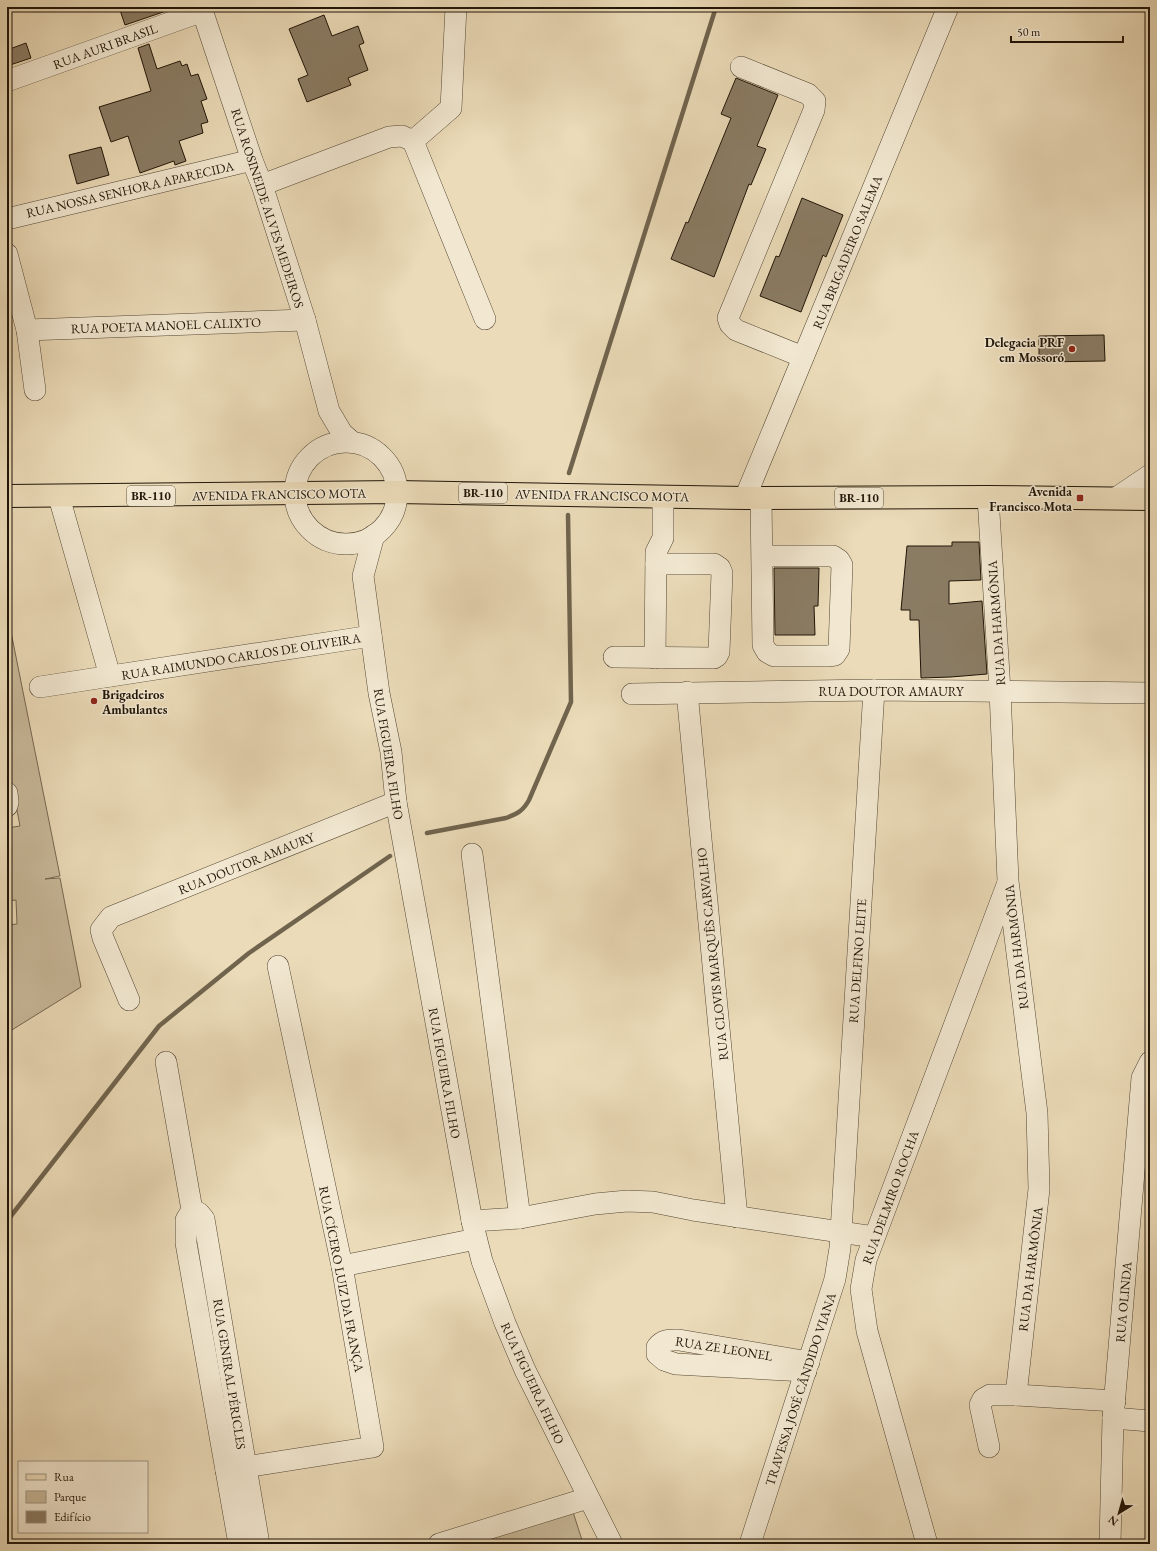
<svg xmlns="http://www.w3.org/2000/svg" width="1157" height="1551" viewBox="0 0 1157 1551" font-family="'EB Garamond',serif">
  <rect width="100%" height="100%" fill="#ebdbb8"/>
  <filter id="stains"><feTurbulence type="fractalNoise" baseFrequency=".005" numOctaves="4"/><feColorMatrix values="0 0 0 0 .2 0 0 0 0 .09 0 0 0 0 .02 0 0 0 .5 -.17"/></filter>
  <radialGradient id="worn" r=".72"><stop offset=".6" stop-color="#630" stop-opacity="0"/><stop offset="1" stop-color="#630" stop-opacity=".3"/></radialGradient>
  <g fill="#c8b99a" stroke="#746751">
    <path d="M7,612L60,876L45,879L60,878L81,987L7,1033V925L17,924L16,900L7,901V828L20,826L7,758Z"/>
    <path d="M573,1512L582,1540L568,1544H463Z"/>
  </g>
  <g fill="none" stroke-linecap="round" stroke-linejoin="round">
    <g stroke="#70644e" stroke-width="4.5">
      <path d="M569,473L716,7"/>
      <path d="M427,833L506,818C517,814 523,811 529,800L571,702L568,515"/>
      <path d="M7,1221L159,1026L249,953L390,856"/>
    </g>
  </g>
  <g fill="#8a7c64" stroke="#201508">
    <path d="M119,7H172V9L125,25Z"/>
    <path d="M324,15L332,36L358,26L364,43L359,45L368,70L348,78L351,85L307,102L298,79L308,75L289,29Z"/>
    <path d="M26,43L31,58L7,66V50Z"/>
    <path d="M149,44L157,69L180,61L182,66L187,64L191,76L198,74L207,99L201,101L208,122L201,124L203,133L179,141L186,161L175,165L174,161L140,173L128,136L111,142L99,107L151,91L138,48Z"/>
    <path d="M736,78L778,95L757,146L766,149L751,185L749,184L714,277L671,259L686,222L688,223L731,118L721,114Z"/>
    <path d="M101,147L109,175L77,184L69,155Z"/>
    <path d="M802,198L843,215L826,257L823,255L801,312L760,296L776,256L779,257Z"/>
    <path d="M1104,335L1105,361L1039,362V336Z"/>
    <path d="M952,542H979L981,580L949,581V604L982,601L987,674L951,677L921,678L919,620H910V610H901L907,546H952Z"/>
    <path d="M774,568H819L818,606H814L815,635H775Z"/>
  </g>
  <g fill="none" stroke-linecap="round" stroke-linejoin="round">
    <g stroke="#534634" stroke-width="22">
      <g id="minor">
        <path d="M201,7L252,160L262,185L305,320L329,411L342,433L352,442"/>
        <path d="M741,67L808,94L815,101L814,110L728,318L730,324L736,330L803,357"/>
        <path d="M7,81L203,11"/>
        <path d="M413,141L451,108L456,7"/>
        <path d="M262,185L389,137L402,136L413,141L485,319"/>
        <path d="M7,219L252,160"/>
        <path d="M7,254L27,330L35,390"/>
        <path d="M27,330L305,320"/>
        <circle cx="346" cy="493" r="51"/>
        <path d="M59,497L110,676"/>
        <path d="M988,497L1000,691L1008,881L1037,1113L1039,1189L1016,1395"/>
        <path d="M745,498L948,7"/>
        <path d="M761,498L763,645L767,652L774,656H828L835,655L839,649L842,565L839,560L833,556H763"/>
        <path d="M1116,498L1150,475"/>
        <path d="M374,535L363,576L379,693L391,752L396,802L472,1221L482,1261L505,1323L525,1370L612,1544"/>
        <path d="M614,657L714,658L717,656L719,652L722,573L720,568L714,564H656"/>
        <path d="M655,658L656,552L663,538V497"/>
        <path d="M40,687L371,636"/>
        <path d="M687,692L737,1217"/>
        <path d="M632,694L874,690L1150,693"/>
        <path d="M7,793L8,802L7,806"/>
        <path d="M472,854L520,1218"/>
        <path d="M129,1000L103,938L101,930L111,917L396,802"/>
        <path d="M166,1062L192,1210L186,1220V1243L239,1544"/>
        <path d="M192,1210L199,1213L204,1219L259,1544"/>
        <path d="M472,1221L520,1218L595,1204L627,1201L653,1202L693,1210L874,1237"/>
        <path d="M342,1266L476,1239"/>
        <path d="M806,1371L676,1364L664,1360L657,1354V1347C663,1339 670,1340 679,1340L809,1362"/>
        <path d="M1113,1418L1150,1421"/>
        <path d="M989,1447L980,1405L983,1399L990,1395H1016L1115,1401"/>
        <path d="M226,1470L373,1447L342,1266L278,966"/>
        <path d="M439,1544L588,1498"/>
        <path d="M750,1544L835,1279L840,1248L874,690"/>
        <path d="M927,1544L867,1331L861,1289L866,1260L1007,885"/>
        <path d="M1110,1544L1113,1418L1142,1078L1150,1062"/>
      </g>
    </g>
    <g stroke="#201508" stroke-width="24">
      <path id="major" d="M7,496L397,492L745,498L988,497L1150,499"/>
    </g>
    <use href="#minor" stroke="#f2e8d1" stroke-width="21"/>
    <use href="#major" stroke="#ebdbb8" stroke-width="22"/>
  </g>
  <g fill="#8f2418" stroke="#f2e8d1" stroke-width="1.5">
    <circle cx="1072" cy="349" r="4"/>
    <rect x="1076" y="494" width="8" height="8" rx="2"/>
    <circle cx="94" cy="701" r="4"/>
  </g>
  <g text-anchor="middle" stroke-width="3" stroke-linejoin="round" paint-order="stroke">
    <g fill="#f2e8d1" stroke="#5f5444" stroke-width="1">
      <rect x="459" y="483" width="48" height="20" rx="3"/>
      <rect x="127" y="486" width="48" height="20" rx="3"/>
      <rect x="835" y="488" width="48" height="20" rx="3"/>
    </g>
    <g font-size="12" font-weight="bold" fill="#201508">
      <text x="483" y="497">BR-110</text>
      <text x="151" y="500">BR-110</text>
      <text x="859" y="502">BR-110</text>
    </g>
    <g font-size="13" fill="#201508" stroke="#f2e8d1">
      <text transform="translate(105 46) rotate(-20)" y="5">RUA AURI BRASIL</text>
      <text transform="translate(130 189) rotate(-13)" y="5">RUA NOSSA SENHORA APARECIDA</text>
      <text transform="translate(268 208) rotate(72)" y="5">RUA ROSINEIDE ALVES MEDEIROS</text>
      <text transform="translate(847 252) rotate(-68)" y="5">RUA BRIGADEIRO SALEMA</text>
      <text transform="translate(166 325) rotate(-2)" y="5">RUA POETA MANOEL CALIXTO</text>
      <text transform="translate(279 494) rotate(-1)" y="5">AVENIDA FRANCISCO MOTA</text>
      <text transform="translate(602 495) rotate(1)" y="5">AVENIDA FRANCISCO MOTA</text>
      <text transform="translate(996 623) rotate(-94)" y="5">RUA DA HARMÔNIA</text>
      <text transform="translate(241 656) rotate(-9)" y="5">RUA RAIMUNDO CARLOS DE OLIVEIRA</text>
      <text x="891" y="696">RUA DOUTOR AMAURY</text>
      <text transform="translate(389 754) rotate(81)" y="5">RUA FIGUEIRA FILHO</text>
      <text transform="translate(246 863) rotate(-22)" y="5">RUA DOUTOR AMAURY</text>
      <text transform="translate(1016 947) rotate(-97)" y="5">RUA DA HARMÔNIA</text>
      <text transform="translate(712 954) rotate(-96)" y="5">RUA CLOVIS MARQUÊS CARVALHO</text>
      <text transform="translate(857 961) rotate(-86)" y="5">RUA DELFINO LEITE</text>
      <text transform="translate(445 1073) rotate(80)" y="5">RUA FIGUEIRA FILHO</text>
      <text transform="translate(890 1197) rotate(-70)" y="5">RUA DELMIRO ROCHA</text>
      <text transform="translate(1030 1269) rotate(-83)" y="5">RUA DA HARMÔNIA</text>
      <text transform="translate(342 1279) rotate(79)" y="5">RUA CÍCERO LUIZ DA FRANÇA</text>
      <text transform="translate(1123 1302) rotate(-85)" y="5">RUA OLINDA</text>
      <text transform="translate(724 1348) rotate(9)" y="5">RUA ZE LEONEL</text>
      <text transform="translate(230 1374) rotate(81)" y="5">RUA GENERAL PÉRICLES</text>
      <text transform="translate(533 1383) rotate(65)" y="5">RUA FIGUEIRA FILHO</text>
      <text transform="translate(800 1389) rotate(-72)" y="5">TRAVESSA JOSÉ CÂNDIDO VIANA</text>
    </g>
    <g font-size="13" font-weight="bold" fill="#201508" stroke="#f2e8d1" text-anchor="end">
      <text x="1064" y="347">Delegacia PRF<tspan x="1064" dy="15">em Mossoró</tspan></text>
      <text x="1072" y="496">Avenida<tspan x="1072" dy="15">Francisco Mota</tspan></text>
      <text x="102" y="699" text-anchor="start">Brigadeiros<tspan x="102" dy="15">Ambulantes</tspan></text>
    </g>
  </g>
  <rect width="1157" height="1551" fill="none" stroke="#ebdbb8" stroke-width="24"/>
  <rect x="8" y="8" width="1141" height="1535" fill="none" stroke="#201508" stroke-width="2"/>
  <rect x="12" y="12" width="1133" height="1527" fill="none" stroke="#201508"/>
  <rect x="18" y="1461" width="130" height="72" fill="#f2e8d1" stroke="#9e9481"/>
  <rect x="26" y="1474" width="20" height="6" fill="#ebdbb8" stroke="#9e9481"/>
  <text x="54" y="1481" font-size="12" fill="#201508">Rua</text>
  <rect x="26" y="1491" width="20" height="12" fill="#c8b99a" stroke="#9e9481"/>
  <text x="54" y="1501" font-size="12" fill="#201508">Parque</text>
  <rect x="26" y="1511" width="20" height="12" fill="#8a7c64" stroke="#9e9481"/>
  <text x="54" y="1521" font-size="12" fill="#201508">Edifício</text>
  <g transform="translate(1119 1513) rotate(217)" stroke="#f2e8d1" stroke-width="3" paint-order="stroke">
  <path d="M0-3L7 15L0 10L-7 15Z" fill="#201508"/>
  <text y="-6" font-size="11" font-weight="bold" text-anchor="middle" fill="#201508">N</text>
  </g>
  <path d="M1011 36v6h112v-6" fill="none" stroke="#201508" stroke-width="2"/>
  <text x="1017" y="36" font-size="12" fill="#201508" stroke="#f2e8d1" stroke-width="3" paint-order="stroke">50 m</text>
  <rect width="100%" height="100%" filter="url(#stains)"/>
  <rect width="100%" height="100%" fill="url(#worn)"/>
</svg>
